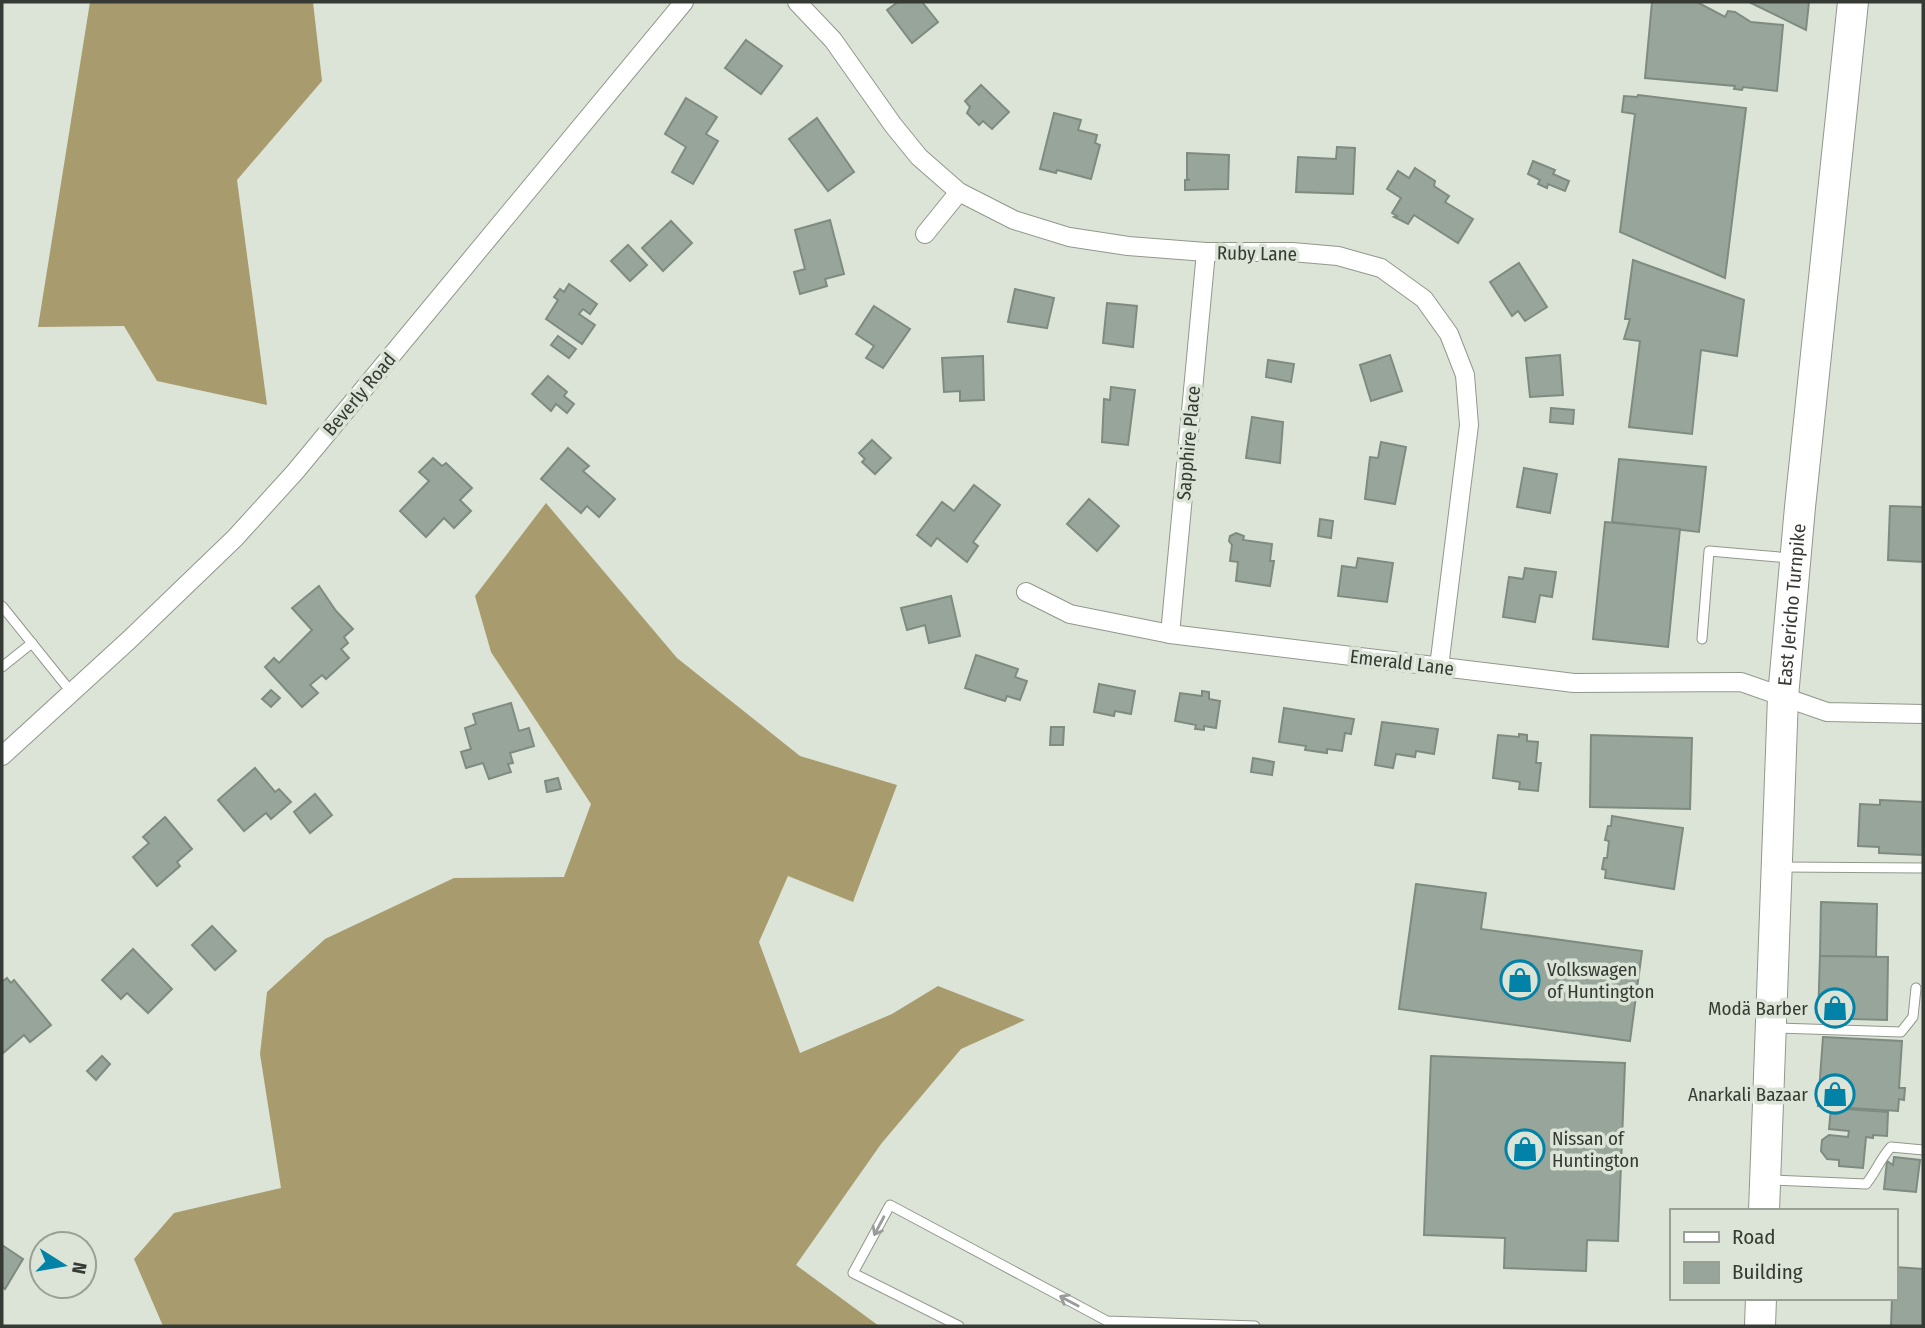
<svg xmlns="http://www.w3.org/2000/svg" width="1925" height="1328" viewBox="0 0 1925 1328" font-family="'Fira Sans Condensed',sans-serif">
  <rect width="100%" height="100%" fill="#dbe4d6"/>
  <g fill="#a89b6d">
    <path d="M90,2H313L322,81L237,180L267,405L157,381L124,326L38,327Z"/>
    <path d="M546,503L677,658L800,756L897,785L853,902L788,876L759,942L800,1053L892,1014L938,986L1025,1020L961,1049L881,1144L796,1265L879,1326H163L134,1259L174,1213L281,1188L260,1054L267,992L325,939L454,878L564,877L591,804L491,652L475,596Z"/>
  </g>
  <g fill="#98a59b" stroke="#7f8b81" stroke-width="2">
    <path d="M898,2H922L938,22L912,43L887,10Z"/>
    <path d="M1652,2H1697L1725,17L1728,11L1735,12L1751,22L1783,25L1777,91L1743,87L1742,90L1734,89L1735,86L1645,78Z"/>
    <path d="M1749,2H1809L1806,30Z"/>
    <path d="M746,40L782,66L761,94L725,68Z"/>
    <path d="M981,85L1009,112L992,129L983,121L979,125L967,113L970,107L965,101Z"/>
    <path d="M1638,95L1746,108L1725,278L1620,232L1635,114L1622,112L1624,96L1637,97Z"/>
    <path d="M686,98L717,117L706,134L718,141L693,184L672,172L686,147L665,134Z"/>
    <path d="M1054,113L1081,120L1078,130L1097,135L1095,143L1100,145L1091,179L1057,170L1056,173L1040,169Z"/>
    <path d="M817,118L854,172L828,191L789,139Z"/>
    <path d="M1337,147L1355,148L1353,194L1296,192L1298,157L1336,159Z"/>
    <path d="M1187,153L1229,155L1228,189L1185,190V180H1190L1187,179Z"/>
    <path d="M1533,161L1555,170L1553,174L1569,181L1565,191L1548,184L1547,188L1538,184L1540,180L1528,174Z"/>
    <path d="M1415,168L1435,181L1434,186L1449,196L1445,202L1473,219L1458,243L1414,215L1408,224L1394,217L1397,216L1392,213L1401,198L1387,189L1398,171L1409,178Z"/>
    <path d="M830,220L844,274L825,279L827,286L800,294L794,272L805,269L795,230Z"/>
    <path d="M671,221L692,243L663,271L642,248Z"/>
    <path d="M628,245L647,265L630,281L611,261Z"/>
    <path d="M1633,260L1744,300L1737,356L1701,350L1692,434L1629,427L1640,341L1624,339L1630,319H1625Z"/>
    <path d="M1519,263L1547,307L1525,321L1518,311L1512,316L1490,282Z"/>
    <path d="M569,284L597,304L590,314L583,309L579,314L595,325L582,344L546,319L558,300L554,297L560,289L564,292Z"/>
    <path d="M1015,289L1054,298L1047,328L1008,322Z"/>
    <path d="M1107,303L1137,306L1133,347L1103,343Z"/>
    <path d="M874,306L910,329L883,368L866,358L874,346L856,334Z"/>
    <path d="M558,336L576,349L569,358L551,345Z"/>
    <path d="M1390,355L1402,391L1371,401L1360,365Z"/>
    <path d="M1560,355L1563,395L1530,397L1526,358Z"/>
    <path d="M983,356L984,400L960,401V391L944,392L942,358Z"/>
    <path d="M1268,360L1294,364L1291,382L1266,377Z"/>
    <path d="M548,376L567,392L564,396L574,404L567,413L556,404L551,411L532,394Z"/>
    <path d="M1111,387L1135,390L1128,445L1102,442L1104,399L1110,400Z"/>
    <path d="M1551,408L1574,410L1573,424L1550,422Z"/>
    <path d="M1252,417L1283,422L1280,463L1246,458Z"/>
    <path d="M872,440L891,458L875,474L862,462L865,459L859,453Z"/>
    <path d="M1381,442L1406,447L1395,504L1365,499L1370,457L1378,458Z"/>
    <path d="M568,448L589,466L583,471L615,499L599,517L587,506L581,513L541,479Z"/>
    <path d="M433,458L442,466L446,463L472,488L460,500L471,511L454,528L444,518L426,537L400,511L429,481L419,472Z"/>
    <path d="M1619,459L1706,467L1699,532L1612,522Z"/>
    <path d="M1524,468L1557,474L1550,513L1517,507Z"/>
    <path d="M974,485L1000,505L973,542L978,546L967,562L937,538L931,546L917,535L942,502L954,511Z"/>
    <path d="M1089,499L1119,526L1097,551L1067,524Z"/>
    <path d="M1890,506L1923,507V562L1888,560Z"/>
    <path d="M1320,519L1333,521L1331,538L1318,536Z"/>
    <path d="M1605,522L1680,529L1668,647L1593,639Z"/>
    <path d="M1236,533L1244,536L1243,540L1272,544L1270,561H1274L1270,586L1236,581L1238,562L1230,561L1232,545L1229,541L1230,536Z"/>
    <path d="M1358,558L1393,563L1387,602L1338,596L1342,566L1356,568Z"/>
    <path d="M1525,568L1556,572L1552,597L1540,595L1535,622L1503,617L1509,577L1523,579Z"/>
    <path d="M319,586L336,611L353,629L344,637L348,643L341,649L349,658L326,679L322,675L310,685L318,693L302,707L265,667L274,658L279,663L312,630L292,608Z"/>
    <path d="M951,596L960,636L929,643L925,625L907,630L901,608Z"/>
    <path d="M976,655L1018,669L1015,677L1027,681L1020,700L1007,696L1005,701L965,688Z"/>
    <path d="M1099,684L1135,691L1131,714L1115,711L1114,716L1094,712Z"/>
    <path d="M271,690L280,698L271,707L262,699Z"/>
    <path d="M1202,691L1209,692V699L1220,701L1216,728L1204,726V730L1195,729L1196,725L1175,721L1180,693L1202,696Z"/>
    <path d="M511,703L519,731L529,728L534,746L510,753L513,763L508,764L511,772L489,779L483,763L466,768L461,752L471,749L465,728L476,724L473,714Z"/>
    <path d="M1284,708L1354,719L1351,734L1345,733L1342,751L1327,749V753L1305,750L1306,746L1279,742Z"/>
    <path d="M1382,722L1438,729L1434,754L1416,751L1415,757L1396,754L1393,768L1375,765Z"/>
    <path d="M1051,727H1064L1063,745H1050Z"/>
    <path d="M1519,734L1527,735V741L1538,742L1536,763H1541L1538,791L1519,789L1520,782L1493,778L1498,735L1519,737Z"/>
    <path d="M1591,735L1692,738L1690,809L1590,807Z"/>
    <path d="M1253,758L1274,762L1272,775L1251,772Z"/>
    <path d="M255,768L275,792L279,789L291,802L271,819L266,813L244,831L218,800Z"/>
    <path d="M558,778L561,789L547,792L545,781Z"/>
    <path d="M315,794L332,815L310,833L294,812Z"/>
    <path d="M1880,800L1923,802V855L1879,853V847L1858,846L1860,804L1880,805Z"/>
    <path d="M1612,816L1683,828L1674,889L1605,878L1606,870L1602,869L1604,858H1607L1609,841L1605,840L1608,826H1611Z"/>
    <path d="M165,817L192,849L177,862L180,866L157,886L133,857L149,843L143,837Z"/>
    <path d="M1416,884L1486,893L1481,929L1642,951L1630,1041L1399,1009Z"/>
    <path d="M1821,902L1877,904L1876,957L1820,956Z"/>
    <path d="M212,926L236,951L215,970L192,945Z"/>
    <path d="M133,949L172,989L148,1013L127,993L121,999L102,980Z"/>
    <path d="M1820,956L1888,957L1887,1020L1818,1018Z"/>
    <path d="M7,978L11,983L14,980L51,1025L30,1042L24,1035L2,1054V982Z"/>
    <path d="M1823,1037L1902,1041L1899,1088H1905L1904,1100L1899,1099L1898,1111L1818,1106Z"/>
    <path d="M102,1056L110,1064L96,1080L87,1071Z"/>
    <path d="M1431,1056L1625,1063L1618,1241L1587,1240L1586,1271L1504,1268L1505,1238L1424,1235Z"/>
    <path d="M1831,1108L1888,1112L1887,1136L1873,1135V1138L1866,1137L1863,1168L1839,1166V1160L1827,1159L1821,1151L1822,1140L1829,1135L1848,1137L1849,1131L1829,1129Z"/>
    <path d="M1894,1157L1920,1160L1916,1192L1884,1189L1887,1161L1893,1165Z"/>
    <path d="M2,1245L23,1259L5,1289L2,1287Z"/>
    <path d="M1895,1267L1923,1269V1326H1891L1892,1298H1895Z"/>
  </g>
  <g fill="none" stroke-linecap="round" stroke-linejoin="round">
    <g stroke="#91988b" stroke-width="11">
      <g id="service">
        <path d="M2,606L72,693"/>
        <path d="M1702,639L1709,551L1790,558"/>
        <path d="M2,667L32,643"/>
        <path d="M1781,867L1923,868"/>
        <path d="M1775,1028L1901,1032L1913,1017L1916,988"/>
        <path d="M1770,1180L1866,1184C1876,1172 1880,1159 1891,1147L1923,1150"/>
        <path d="M959,1326L853,1273L890,1205L1107,1321L1255,1326"/>
      </g>
    </g>
    <g stroke="#91988b" stroke-width="20">
      <g id="minor">
        <path d="M797,2L833,40L893,125L919,157L959,192L1014,220L1069,237L1128,246L1206,252H1292L1338,256L1381,268L1424,299L1449,334L1465,375L1469,425L1439,667"/>
        <path d="M925,234L959,192"/>
        <path d="M1026,592L1070,614L1170,634L1574,683L1741,682L1827,712L1923,714"/>
        <path d="M1170,634L1206,252"/>
        <path d="M2,756L129,640L235,538L295,472L684,2"/>
      </g>
    </g>
    <g stroke="#91988b" stroke-width="32">
      <g id="primary">
        <path id="s1" d="M1764,1211L1783,697L1800,507L1853,2"/>
        <path d="M1760,1326L1761,1298"/>
      </g>
    </g>
    <use href="#service" stroke="#fff" stroke-width="9"/>
    <use href="#minor" stroke="#fff" stroke-width="18"/>
    <use href="#primary" stroke="#fff" stroke-width="30"/>
  </g>
  <defs><path id="oneway-shaft" d="M-6 0H5M1.5-3L5.5 0L1.5 3" fill="none" stroke-width="1.6" stroke-linecap="round" stroke-linejoin="round" transform="scale(1.75)"/></defs>
  <g stroke="#9a9c9a">
    <use href="#oneway-shaft" transform="translate(879 1226) rotate(118)"/>
    <use href="#oneway-shaft" transform="translate(1069 1301) rotate(-152)"/>
  </g>
  <defs>
    <g id="shop-ring" transform="scale(2.0125)"><circle r="9.5" fill="#dbe4d6" stroke="#0282a7" stroke-width="1.5"/><path d="M-5-2.5h2.3a2.7 3.5 0 0 1 5.4 0H5L5.5 6h-11ZM-1.5-2.5h3a1.5 2.3 0 0 0-3 0Z" fill="#0282a7"/></g>
  </defs>
  <g fill-rule="evenodd">
    <use href="#shop-ring" x="1520" y="980"/>
    <use href="#shop-ring" x="1835" y="1008"/>
    <use href="#shop-ring" x="1835" y="1094"/>
    <use href="#shop-ring" x="1525" y="1149"/>
  </g>
  <g text-anchor="middle" stroke-width="7" stroke-linejoin="round" paint-order="stroke">
    <g font-size="19" fill="#363a34" stroke="#dbe4d6">
      <text transform="translate(1257 253) rotate(1)" y="7">Ruby Lane</text>
      <text transform="translate(359 394) rotate(-50)" y="7">Beverly Road</text>
      <text transform="translate(1188 443) rotate(-85)" y="7">Sapphire Place</text>
      <text dy="7" stroke="none"><textPath href="#s1" startOffset="607">East Jericho Turnpike</textPath></text>
      <text transform="translate(1402 662) rotate(7)" y="7">Emerald Lane</text>
    </g>
    <g font-size="19" fill="#363a34" stroke="#dbe4d6" text-anchor="start">
      <text x="1547" y="976">Volkswagen<tspan x="1547" dy="22">of Huntington</tspan></text>
      <text x="1808" y="1015" text-anchor="end">Modä Barber</text>
      <text x="1808" y="1101" text-anchor="end">Anarkali Bazaar</text>
      <text x="1552" y="1145">Nissan of<tspan x="1552" dy="22">Huntington</tspan></text>
    </g>
  </g>
  <rect width="1925" height="1328" fill="none" stroke="#363a34" stroke-width="7"/>
  <rect x="1670" y="1209" width="228" height="91" fill="#dbe4d6" stroke="#99a095" stroke-width="2"/>
  <rect x="1684" y="1232" width="35" height="10" fill="#ffffff" stroke="#99a095" stroke-width="2"/>
  <text x="1732" y="1244" font-size="21" fill="#363a34">Road</text>
  <rect x="1684" y="1262" width="35" height="21" fill="#98a59b" stroke="#99a095" stroke-width="2"/>
  <text x="1732" y="1279" font-size="21" fill="#363a34">Building</text>
  <g transform="translate(63 1265) rotate(101)"><circle r="33" fill="#dbe4d6" stroke="#99a095" stroke-width="2"/>
  <path d="M0-5L12 26L0 18L-12 26Z" fill="#0282a7"/>
  <text y="-10" font-size="19" font-weight="bold" text-anchor="middle" fill="#363a34">N</text>
  </g>
</svg>
